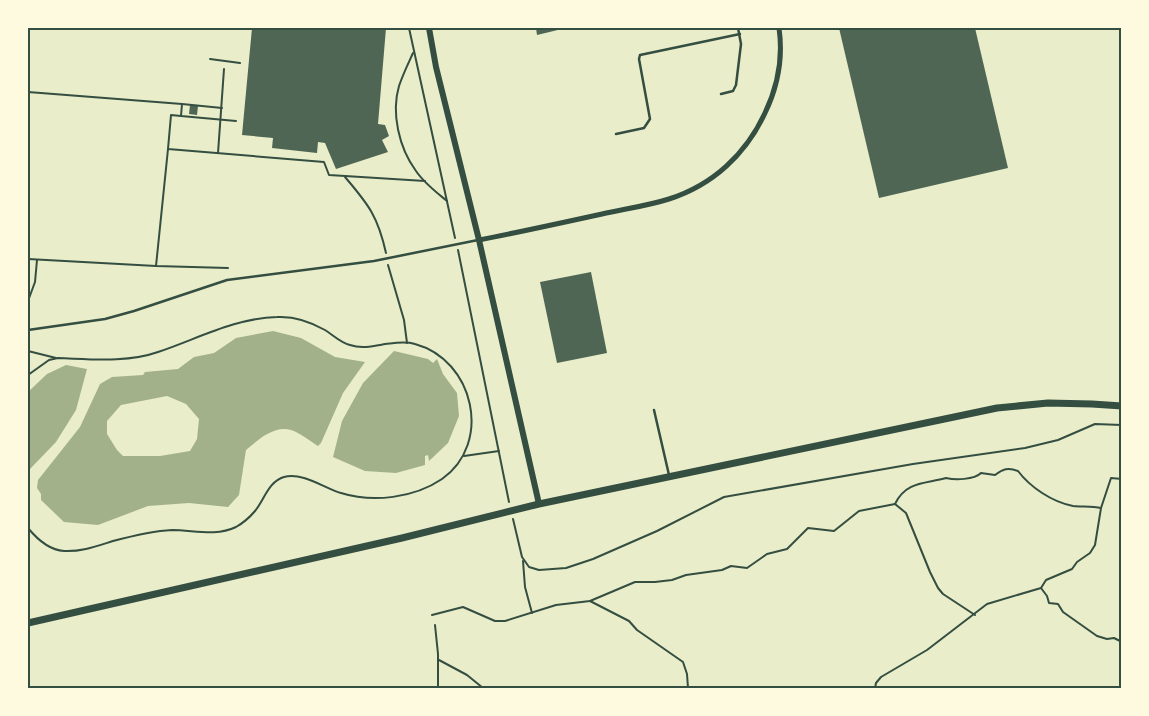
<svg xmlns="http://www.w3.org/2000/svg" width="1149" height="716" viewBox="0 0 1149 716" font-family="Arial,sans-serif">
  <rect width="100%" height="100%" fill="#e9edc9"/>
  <g fill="#a3b18a" fill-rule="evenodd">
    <path d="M273,331L301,338L335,357L365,362L343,393L321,443L318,446C310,441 300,433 291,430C274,425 258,440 246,450L239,495L228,507L189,503L148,506L98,525L64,522L41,500V494L37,488L38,480L80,427L100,384L112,377L143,375L145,372L178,369L194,357L214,353L236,338ZM167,396L186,404L199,419L197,439L190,451L160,456H123L117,450L107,434V421L121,405Z"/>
    <path d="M394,351L428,359L433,363L437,359L443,374L457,393L459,416L448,443L429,461L428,455L425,456V465L396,473L365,471L333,457L342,421L363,383Z"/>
    <path d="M66,365L87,369L76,410L56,442L30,469L28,467V392L47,374Z"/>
  </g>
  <g fill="#4f6655">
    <path d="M252,28H386L378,124L385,125L389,136L382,140L388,152L336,169L325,143L318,142L317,153L272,148L273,138L242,135Z"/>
    <path d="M536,28H566L537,35Z"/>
    <path d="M839,28H975L1008,168L879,198Z"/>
    <path d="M190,105L198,106L197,115L189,114Z"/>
    <path d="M591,272L607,353L557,363L540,282Z"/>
  </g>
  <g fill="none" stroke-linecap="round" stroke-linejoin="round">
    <g stroke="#344e41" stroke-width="2">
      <path d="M409,28L455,238"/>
      <path d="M413,53C408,64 403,74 399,86C391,113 399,148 416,171C424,183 436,192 447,201"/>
      <path d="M210,59L240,63"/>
      <path d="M28,92L182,104L181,116L236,121"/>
      <path d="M182,104L222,108"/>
      <path d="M181,116L171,115L168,149L324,162L329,175L425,181"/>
      <path d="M218,153L224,69"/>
      <path d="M345,177C369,205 378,217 386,253"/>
      <path d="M458,250L509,502"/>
      <path d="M28,259L156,266L228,268"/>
      <path d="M388,265L404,320L407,343"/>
      <path d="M156,266L168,149"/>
      <path d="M28,301L35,282L37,260"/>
      <path d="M28,351L56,358"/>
      <path d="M28,375L49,360L58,358C90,359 127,363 158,352C197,339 235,318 277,317C294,316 311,322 325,330C333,335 341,343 350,345C362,349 374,346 385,344C395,343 405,341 415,344C474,360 493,443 442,479C414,498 373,503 341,493C324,488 303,472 284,477C269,481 264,500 255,511C250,517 243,523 236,527C215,537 194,530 172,530C153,531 132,536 113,541C97,546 81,552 64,551C49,550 37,539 28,528"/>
      <path d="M464,456L499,451"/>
      <path d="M895,504L906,513L930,572L938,588L943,594L975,615"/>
      <path d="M1101,508L1111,478L1122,479"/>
      <path d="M513,519L522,557L529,567L539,570L566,568L593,559L657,531L724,497L913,464L1025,448L1058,440L1095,424L1122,425"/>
      <path d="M523,561L525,587L532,613"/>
      <path d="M1041,588L1047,596L1049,603L1058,604L1063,612L1097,636L1107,639L1114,638L1122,642"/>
      <path d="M590,601L629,621L637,630L683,662L687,674L688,688"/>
      <path d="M432,615L463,607L495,621H505L556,605L590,601L635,582H655L672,580L686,575L722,570L731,566L747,568L767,554L787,549L808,528L834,531L859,511L895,504"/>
      <path d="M435,625L438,654V688"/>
      <path d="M439,660L467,675L483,688"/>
      <path d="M875,688L876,683L881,677L927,650L987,604L1041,588L1046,580L1072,569L1077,562L1090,553L1095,545L1101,508C1092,506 1082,507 1073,506C1052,502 1030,487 1018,471C1008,467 1003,469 995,475L981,473C974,480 955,480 946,478C925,484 906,481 895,504"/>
    </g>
    <g stroke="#344e41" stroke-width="2.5">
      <path d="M721,94L733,91L736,85L741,44L738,28"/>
      <path d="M616,134L644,128L650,119L639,59L640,55L740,34"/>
      <path d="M28,330L105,319L134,311L227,280L374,261L478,240"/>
      <path d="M654,410L669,475"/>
    </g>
    <path stroke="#344e41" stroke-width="5" d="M479,240C520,232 561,223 602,214C624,209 647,206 669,199C713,185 746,154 765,113C778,86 783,56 779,28"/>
    <path stroke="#344e41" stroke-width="6" d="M429,28L436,67L479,240L539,504"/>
    <path stroke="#344e41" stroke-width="7" d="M28,623L402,538L539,504L997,408L1048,403L1092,404L1122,406"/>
  </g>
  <rect width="1149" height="716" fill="none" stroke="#fefae0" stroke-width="58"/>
  <rect x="29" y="29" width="1091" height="658" fill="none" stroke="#344e41" stroke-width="2"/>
</svg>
